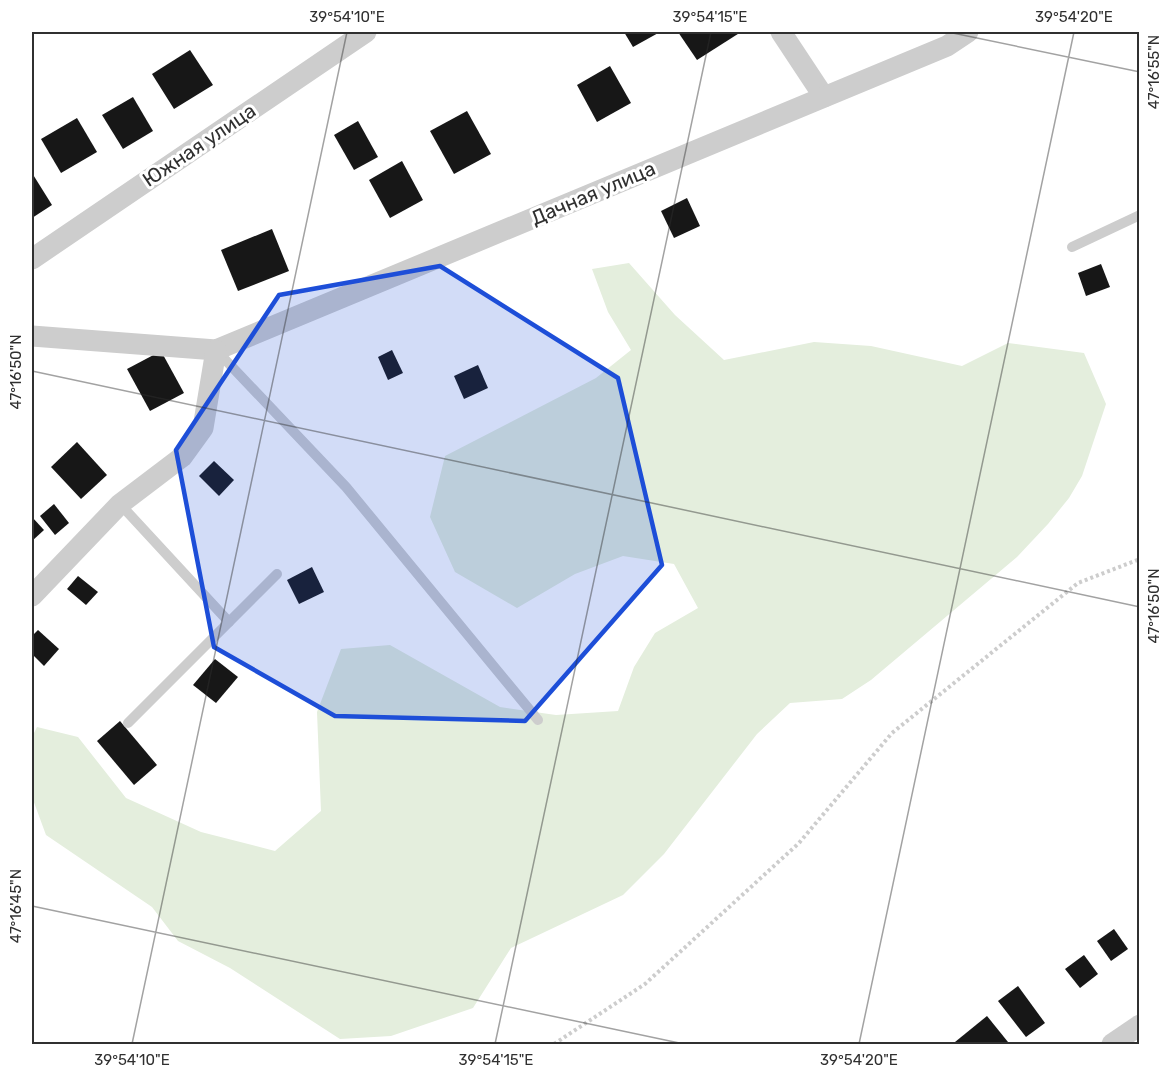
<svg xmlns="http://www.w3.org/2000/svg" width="1171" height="1076" viewBox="0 0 1171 1076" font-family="Rubik,sans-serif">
  <rect width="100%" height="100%" fill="#fff"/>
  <path fill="#e4eedd" d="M629,263L675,315L724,360L814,342L871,346L962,366L1008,343L1084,353L1106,404L1082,476L1069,498L1048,524L1017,557L871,680L842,699L790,703L757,734L664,854L623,895L511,948L473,1008L391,1036L340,1039L230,968L178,941L152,907L46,835L32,797V737L37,727L78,737L126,798L201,832L275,851L321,811L317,712L341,649L390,645L500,707L556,715L618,711L634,667L655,633L698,608L674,564L623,556L575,574L517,608L455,572L430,517L445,456L596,378L631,350L608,312L592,269Z"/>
  <g fill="#171717">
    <path d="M624,32H660L633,47Z"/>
    <path d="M678,32H741L697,60Z"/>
    <path d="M190,50L213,85L174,109L152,74Z"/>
    <path d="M610,66L631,103L597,122L577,85Z"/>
    <path d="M133,97L153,131L123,149L102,115Z"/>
    <path d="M467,111L491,154L454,174L430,131Z"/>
    <path d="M77,118L97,152L61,173L41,139Z"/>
    <path d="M358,121L378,157L354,170L334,135Z"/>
    <path d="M402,161L423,200L390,218L369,180Z"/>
    <path d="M32,173L52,205L32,218Z"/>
    <path d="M687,198L700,226L674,238L661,211Z"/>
    <path d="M272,229L289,271L238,291L221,250Z"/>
    <path d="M1101,264L1110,287L1086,296L1078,273Z"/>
    <path d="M392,350L403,373L388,380L378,357Z"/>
    <path d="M161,351L184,393L150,411L127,369Z"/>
    <path d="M478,365L488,388L464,399L454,376Z"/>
    <path d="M77,442L107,475L81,499L51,467Z"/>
    <path d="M214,461L234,480L219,496L199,476Z"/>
    <path d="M54,504L69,523L55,535L40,516Z"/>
    <path d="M32,517L44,530L32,541Z"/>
    <path d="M312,567L324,592L299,604L287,580Z"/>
    <path d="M78,576L98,592L86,605L67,589Z"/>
    <path d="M38,630L59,649L44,666L32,654V636Z"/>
    <path d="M215,659L238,677L216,703L193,685Z"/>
    <path d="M120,721L157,765L134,785L97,741Z"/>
    <path d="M1114,929L1128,949L1111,961L1097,941Z"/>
    <path d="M1084,955L1098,974L1080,988L1065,969Z"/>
    <path d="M1018,986L1045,1023L1026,1037L998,1001Z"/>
    <path d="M987,1016L1008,1042L1004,1044H957L955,1042Z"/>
  </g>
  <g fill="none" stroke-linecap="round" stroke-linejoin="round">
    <path stroke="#cdcdcd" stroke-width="4" stroke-dasharray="3 3" stroke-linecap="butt" d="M554,1044L645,984L799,843L892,733L1078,583L1140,559"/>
    <g stroke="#cdcdcd" stroke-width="10">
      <path d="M1072,247L1140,215"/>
      <path d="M216,350L346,487L538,720"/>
      <path d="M120,504L229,622L277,574"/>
      <path d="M128,723L229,622"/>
    </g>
    <g stroke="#cdcdcd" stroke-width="21">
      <path d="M781,32L824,97"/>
      <path d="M32,259L366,32"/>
      <path d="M32,336L216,350L947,46L968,32"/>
      <path d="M32,596L120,504L182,457L203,428L216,350"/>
      <path d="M1112,1044L1140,1025"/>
    </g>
  </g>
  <path fill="#1d4ed8" fill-opacity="0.2" stroke="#1d4ed8" stroke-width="4.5" stroke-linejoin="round" d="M440,266L618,378L662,565L525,721L335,716L214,647L176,450L279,295Z"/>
  <path fill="none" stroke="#303030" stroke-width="1.5" stroke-opacity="0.45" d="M948,32L1140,72M32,371L1140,607M32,906L684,1044M132,1044L347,32M495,1044L711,32M859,1044L1074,32"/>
  <g text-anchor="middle" stroke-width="6" stroke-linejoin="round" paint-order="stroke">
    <g font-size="20" fill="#303030" stroke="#fff">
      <text transform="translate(199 145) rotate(-34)" y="7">Южная улица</text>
      <text transform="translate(593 193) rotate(-23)" y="7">Дачная улица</text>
    </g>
  </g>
  <rect width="1171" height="1076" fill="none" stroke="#ffffff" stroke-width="66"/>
  <rect x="33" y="33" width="1105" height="1010" fill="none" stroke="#303030" stroke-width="2"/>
  <g font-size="15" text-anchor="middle" fill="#303030">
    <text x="347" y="22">39°54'10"E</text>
    <text x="710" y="22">39°54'15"E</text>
    <text x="1074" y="22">39°54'20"E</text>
    <text transform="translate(1154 72) rotate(-90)" y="5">47°16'55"N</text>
    <text transform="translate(16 372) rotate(-90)" y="5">47°16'50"N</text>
    <text transform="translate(1154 606) rotate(-90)" y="5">47°16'50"N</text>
    <text transform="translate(16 906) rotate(-90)" y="5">47°16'45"N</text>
    <text x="132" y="1065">39°54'10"E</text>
    <text x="496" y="1065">39°54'15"E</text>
    <text x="859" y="1065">39°54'20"E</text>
  </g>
</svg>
